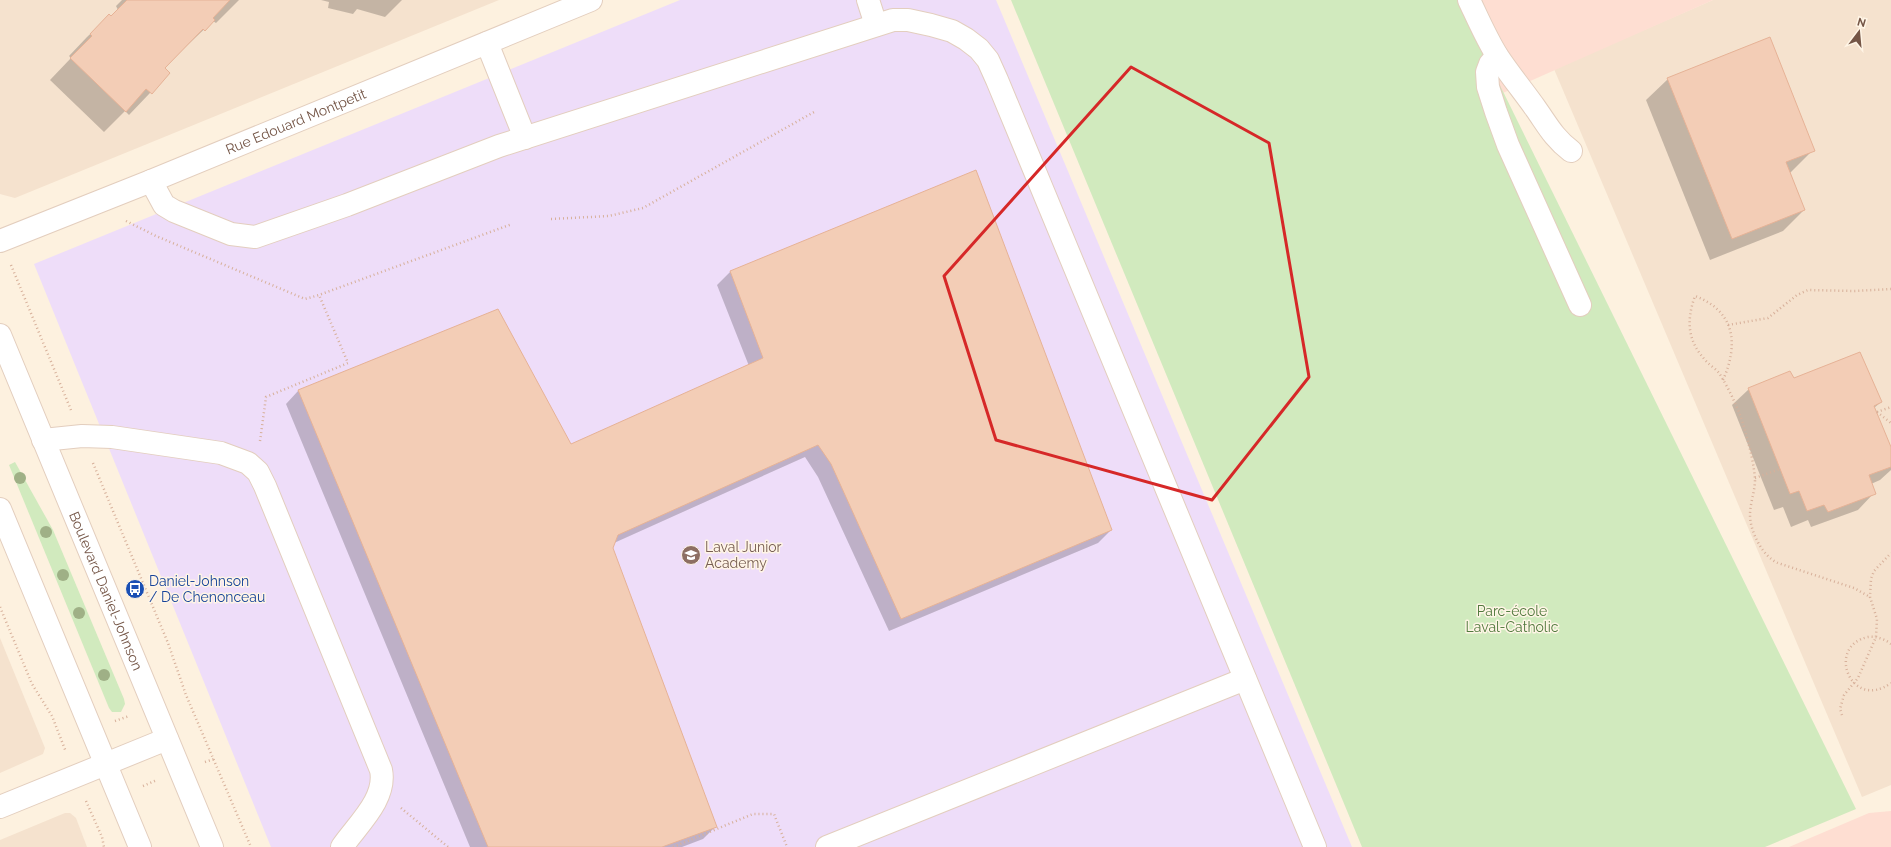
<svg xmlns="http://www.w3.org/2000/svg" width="1891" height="847" viewBox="0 0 1891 847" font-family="Raleway,sans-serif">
  <rect width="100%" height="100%" fill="#fdf1df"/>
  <g fill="#f5e2ce">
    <path d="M0,0H499L15,198L0,194Z"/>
    <path d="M1713,0H1891V785L1862,797L1554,69Z"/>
    <path d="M0,638L45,748L43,754L0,773Z"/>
    <path d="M65,813H70L76,818L87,847H0V840Z"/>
  </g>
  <g fill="#feded2">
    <path d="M1429,0H1713L1478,104Z"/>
    <path d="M1891,811V847H1789L1869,813Z"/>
  </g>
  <path fill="#eeddf9" d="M680,0H996L1352,847H271L34,264Z"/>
  <g fill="#d1eabe">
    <path d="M1011,0H1458L1856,809L1765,847H1362Z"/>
    <path d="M15,462L53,530L124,699L125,704L121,712H112L109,708L9,465Z"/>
  </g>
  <g fill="#0003">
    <path d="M122,0H239L216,23L213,21L163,68L169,73L129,115L125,111L104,132L50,80L71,58L69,56L87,37L109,16L111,17L118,10L116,6Z"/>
    <path d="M321,0H402L385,17L357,9L353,14L328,8L329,2Z"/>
    <path d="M1668,79L1813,150L1790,173L1804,210L1783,231L1710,260L1646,100Z"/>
    <path d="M976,172L1111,530L1098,543L889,631L818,477L805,457L614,543L612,548L716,826L703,839L682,847H470L286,404L298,391L570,446L749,366L717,285L730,272Z"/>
    <path d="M1794,379L1881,402L1874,408L1891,450V470L1880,480L1871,484L1874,493L1858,510L1811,527L1808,520L1791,527L1783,507L1774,510L1732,405L1749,389Z"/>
  </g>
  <g fill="#f3cdb6" stroke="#e6b296">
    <path d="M127,0H230L213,18L215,20L205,31L203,29L165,68L170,73L152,94L146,89L126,112L70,58L92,36L90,34L109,14L111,16Z"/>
    <path d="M1770,37L1815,151L1786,162L1805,210L1732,239L1667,78Z"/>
    <path d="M976,170L1112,530L901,619L831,464L818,445L618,535L613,548L717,827L662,847H488L298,390L498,309L571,444L763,358L730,271Z"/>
    <path d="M1860,352L1882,402L1874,406L1891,447V467L1869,475L1876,494L1828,512L1824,505L1807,511L1799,491L1790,494L1748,388L1790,371L1794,378Z"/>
  </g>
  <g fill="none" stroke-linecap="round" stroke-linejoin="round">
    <g stroke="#e3cebe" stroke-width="24">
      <g id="minor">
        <path d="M868,0L876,25"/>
        <path d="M1469,0C1478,19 1487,40 1498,57C1510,75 1524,92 1536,109C1548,126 1554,138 1571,151"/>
        <path d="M487,43L525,138"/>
        <path d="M1497,56L1490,64L1487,72L1488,87L1496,112L1508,145L1580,305"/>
        <path d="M151,181L164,205L174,211L231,234L255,237L347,205L499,146L893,20H908L931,25L952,31L966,39L979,49L988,60L997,80L1315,847"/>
        <path id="s1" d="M0,241L151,181L591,0"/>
        <path id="s2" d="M0,335L212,847"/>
        <path d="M43,440L82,436L112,437L221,453L248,463L258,472L265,486L381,770C387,799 357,825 342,847"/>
        <path d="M0,509L140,847"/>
        <path d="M0,807L167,739"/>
        <path d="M827,847L1245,679"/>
      </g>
    </g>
    <g stroke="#d7b09a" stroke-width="2.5" stroke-dasharray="1 3" stroke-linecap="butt">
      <path d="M551,219L609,216L643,208L814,112"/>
      <path d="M126,221L156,236L305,299L319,295L512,224"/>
      <path d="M11,265L71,410"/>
      <path d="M1728,325L1768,318L1797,295L1808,290L1855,291L1891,289"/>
      <path d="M1723,380C1739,344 1735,311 1695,296C1686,321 1687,342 1708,363C1711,366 1716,369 1719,373C1730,390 1741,414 1746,434C1750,448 1754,465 1755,479C1755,492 1750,503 1750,515C1750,532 1763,557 1778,563L1854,588L1870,597"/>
      <path d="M1877,412L1891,423"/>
      <path d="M1877,412L1891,407"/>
      <path d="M260,441L266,397L348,363L319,295"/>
      <path d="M93,463L168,643L186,695L251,847"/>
      <path d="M1755,478L1780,469"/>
      <path d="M0,607L32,684L52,716L66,752"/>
      <path d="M1891,644C1885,639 1876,636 1868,637C1825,646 1851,712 1891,683"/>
      <path d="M1842,715L1840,709L1844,695L1858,678L1876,637L1877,619L1870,597L1871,579L1874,571L1891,553"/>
      <path d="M115,721L129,716"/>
      <path d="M205,762L214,759"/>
      <path d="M143,786L157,780"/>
      <path d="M86,801L102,837L104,847"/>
      <path d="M401,808L448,847"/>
      <path d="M673,847L753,814H774L787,847"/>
    </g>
    <use href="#minor" stroke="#fff" stroke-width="22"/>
  </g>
  <g fill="#9fb086">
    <circle cx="20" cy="478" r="6"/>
    <circle cx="46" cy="532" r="6"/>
    <circle cx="63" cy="575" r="6"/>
    <circle cx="79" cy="613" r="6"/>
    <circle cx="104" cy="675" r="6"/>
  </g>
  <path fill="none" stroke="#d62828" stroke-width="3" stroke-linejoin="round" d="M1131,67L1269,143L1309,377L1212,500L996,440L944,276Z"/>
  <defs>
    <g id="school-disc" transform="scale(1)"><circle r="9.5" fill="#8d6e63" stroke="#fff5e6"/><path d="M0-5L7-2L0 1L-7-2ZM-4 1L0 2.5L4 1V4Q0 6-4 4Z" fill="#fff"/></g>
    <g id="bus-disc" transform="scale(1)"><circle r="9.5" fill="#1a4fb4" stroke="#fff5e6"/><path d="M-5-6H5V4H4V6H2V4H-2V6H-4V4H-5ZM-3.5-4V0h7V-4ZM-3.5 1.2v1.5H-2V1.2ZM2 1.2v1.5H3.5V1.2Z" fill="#fff"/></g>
  </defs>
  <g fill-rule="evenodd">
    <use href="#school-disc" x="691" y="555"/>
    <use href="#bus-disc" x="135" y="589"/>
  </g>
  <g text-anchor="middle" stroke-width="3" stroke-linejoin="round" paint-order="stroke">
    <g font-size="14" fill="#745546" stroke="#fff5e6">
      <text dy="5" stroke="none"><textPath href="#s1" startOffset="319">Rue Edouard Montpetit</textPath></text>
      <text dy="5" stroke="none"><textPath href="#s2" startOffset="277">Boulevard Daniel-Johnson</textPath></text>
    </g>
    <g font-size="14" fill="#785e54" stroke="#fff5e6" text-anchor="start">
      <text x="705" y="552">Laval Junior<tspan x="705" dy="16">Academy</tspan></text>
    </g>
    <g font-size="14" fill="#164399" stroke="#fff5e6" text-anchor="start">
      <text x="149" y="586">Daniel-Johnson<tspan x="149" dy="16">/ De Chenonceau</tspan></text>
    </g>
    <g font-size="14" fill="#527a3e" stroke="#fff5e6">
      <text x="1512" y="616">Parc-école<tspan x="1512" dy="16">Laval-Catholic</tspan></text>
    </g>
  </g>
  <g transform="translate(1859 32) rotate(16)" stroke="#fff5e6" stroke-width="3" paint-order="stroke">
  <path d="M0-3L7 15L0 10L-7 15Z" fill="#745546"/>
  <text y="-6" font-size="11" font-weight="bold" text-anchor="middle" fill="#745546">N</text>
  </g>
</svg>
